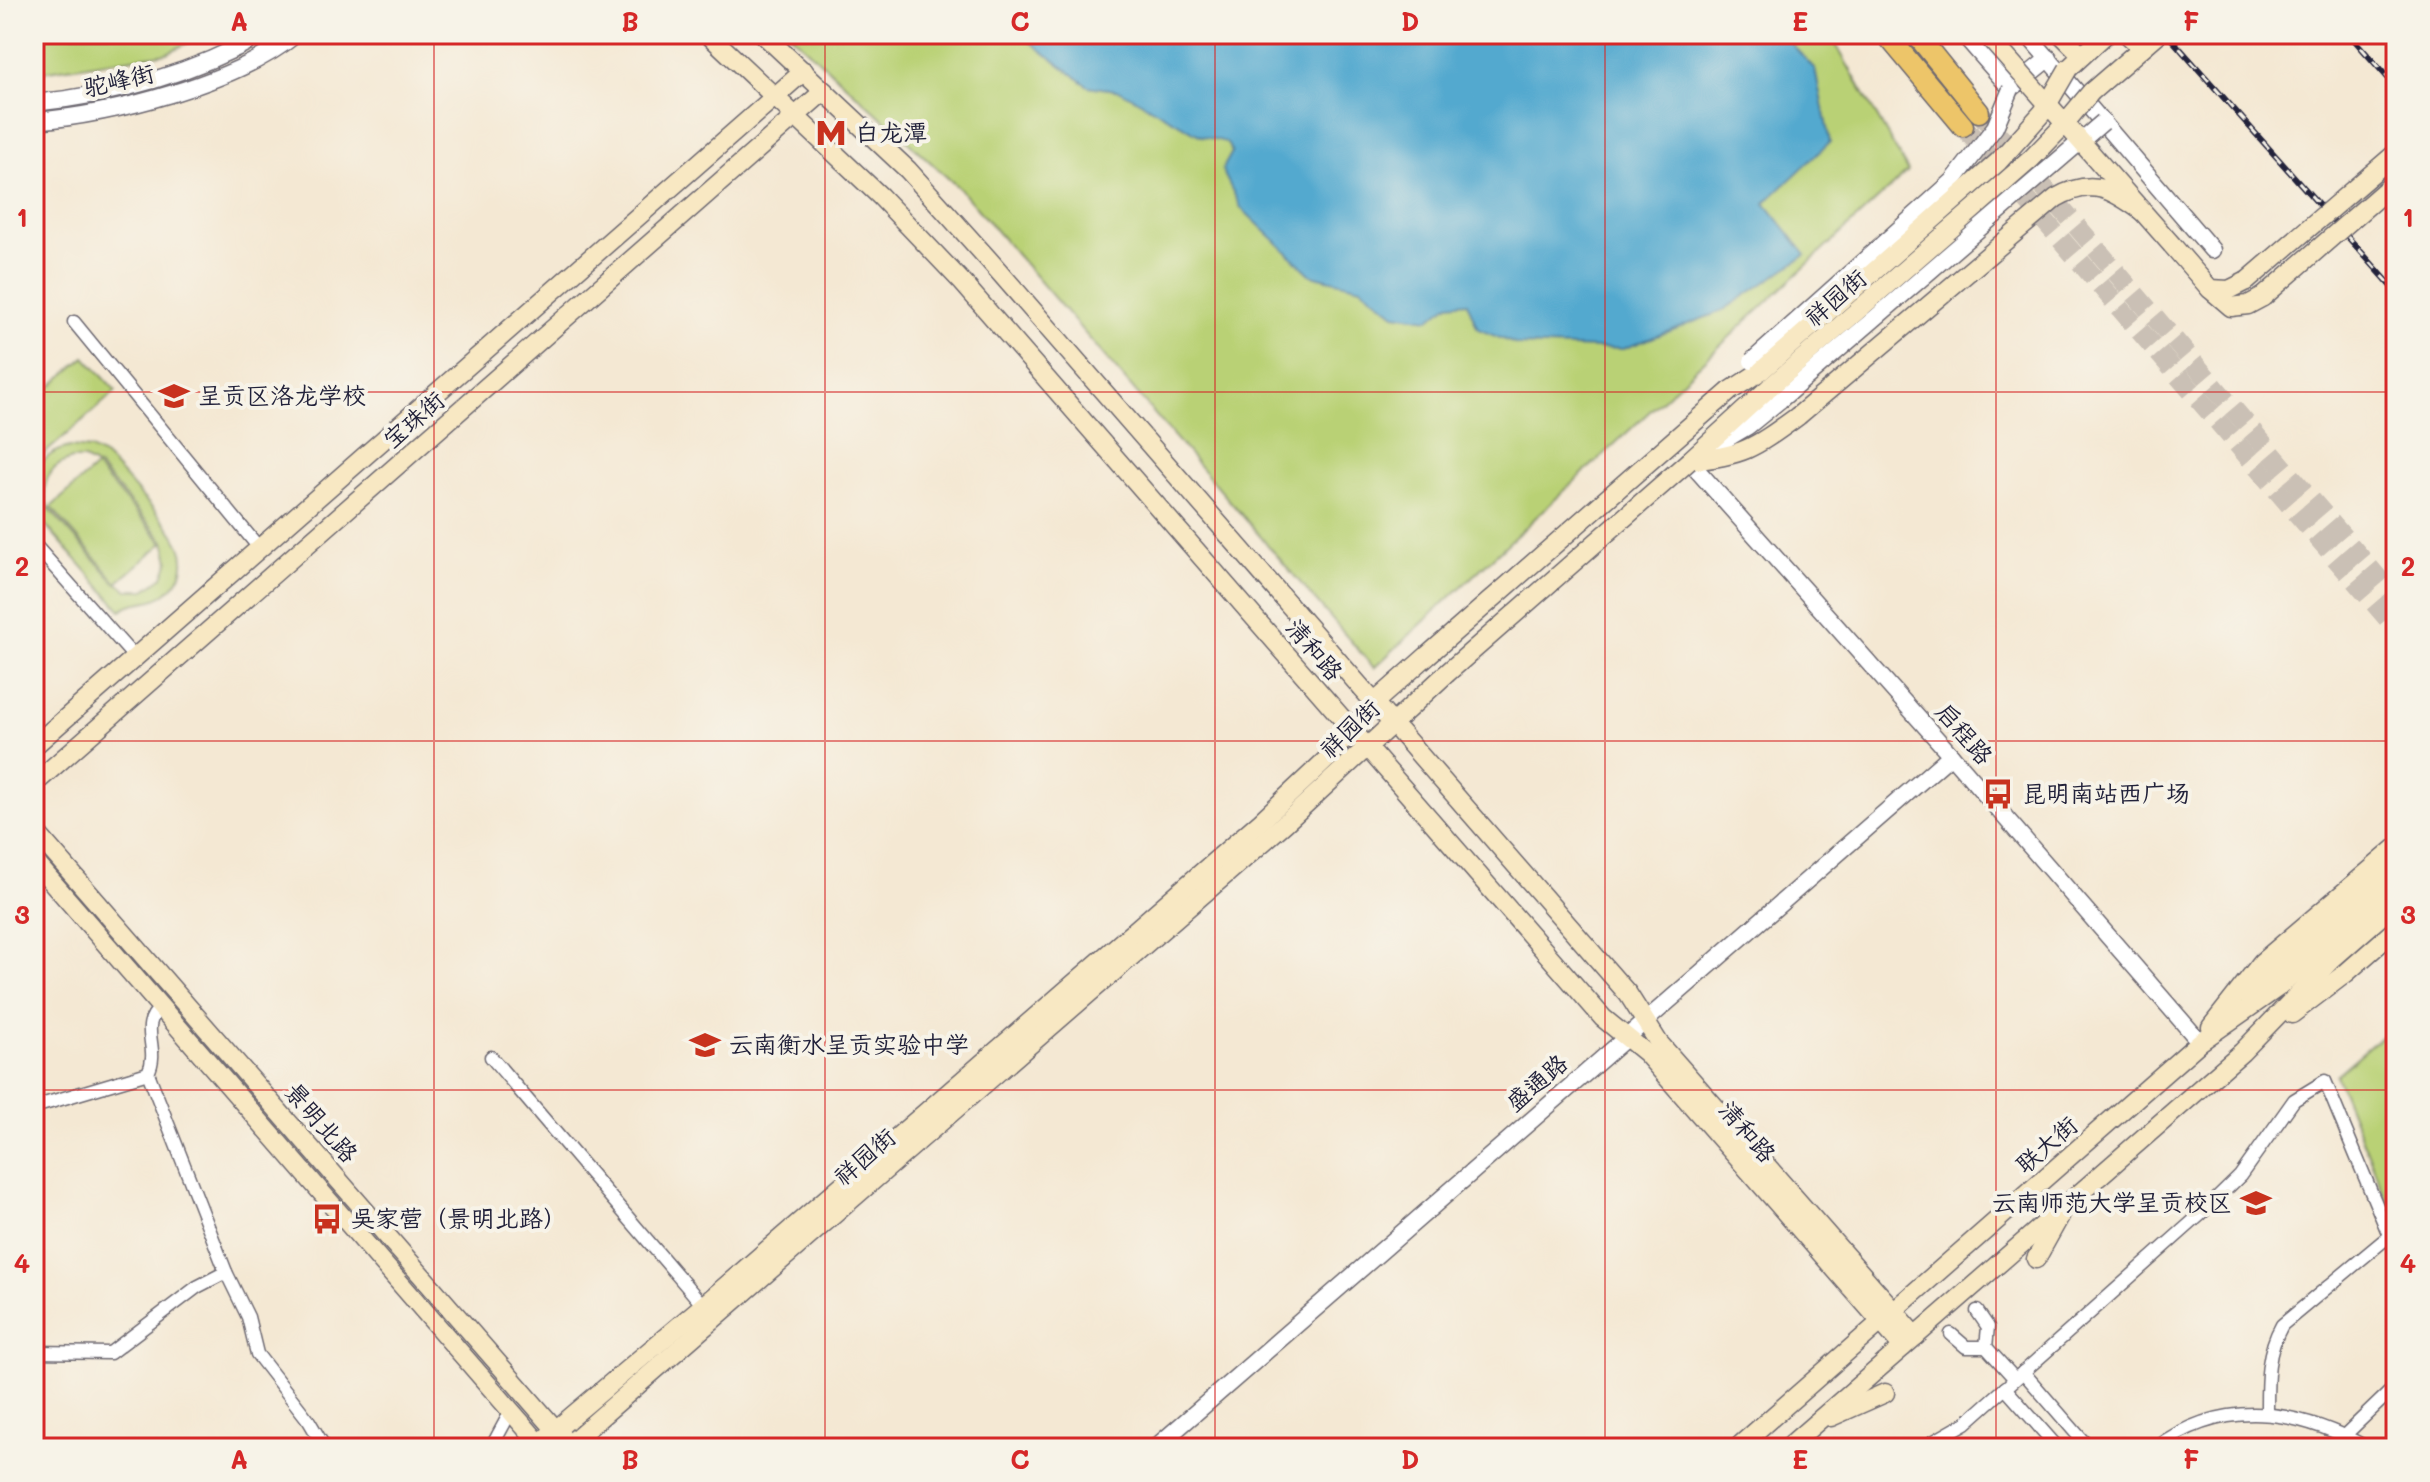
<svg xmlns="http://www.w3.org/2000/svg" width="2430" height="1482" viewBox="0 0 2430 1482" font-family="Mali,'LXGW WenKai TC',sans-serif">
  <rect width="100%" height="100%" fill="#f7f3e8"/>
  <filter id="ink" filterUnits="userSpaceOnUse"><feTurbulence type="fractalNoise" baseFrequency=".0125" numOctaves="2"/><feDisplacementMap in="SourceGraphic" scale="16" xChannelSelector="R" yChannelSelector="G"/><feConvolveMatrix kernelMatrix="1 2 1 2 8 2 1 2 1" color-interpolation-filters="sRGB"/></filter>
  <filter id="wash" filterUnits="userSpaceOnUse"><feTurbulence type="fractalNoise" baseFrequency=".006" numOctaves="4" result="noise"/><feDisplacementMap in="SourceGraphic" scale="32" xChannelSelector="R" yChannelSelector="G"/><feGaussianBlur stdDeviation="1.8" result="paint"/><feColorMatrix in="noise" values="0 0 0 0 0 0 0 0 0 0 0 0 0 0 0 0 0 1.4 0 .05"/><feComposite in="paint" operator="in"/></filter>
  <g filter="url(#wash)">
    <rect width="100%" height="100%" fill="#f4e8d3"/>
    <g fill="#b9d175" stroke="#6e7a58" stroke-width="2" fill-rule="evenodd">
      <path d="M34,34H206L167,53L34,73Z"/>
      <path d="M790,34H1830L1908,171L1374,668L961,190Z"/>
      <path d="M85,357L116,391L34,463V401Z"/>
      <path d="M70,447L91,449L105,457C119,470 131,484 143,498C167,524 206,560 166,593C152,605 134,599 121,610L34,512C34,479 32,456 70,447ZM73,459H84L99,467L164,541L169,561L163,577L145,590H128L114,581L50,510C38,487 48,465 73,459Z"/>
      <path d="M96,467L163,543L117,583L51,507Z"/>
      <path d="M2396,1024V1223L2336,1075Z"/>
    </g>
    <path fill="#52a9cf" stroke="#3a6685" stroke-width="2" d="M1020,34H1788L1793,46L1815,69L1830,142L1765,203L1806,255L1722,311L1623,349L1517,345L1478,329L1467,302L1449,304L1429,319L1395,314L1361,287L1311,275L1241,208L1222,170L1232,152L1226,142L1201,136L1121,91L1088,86Z"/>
  </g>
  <g filter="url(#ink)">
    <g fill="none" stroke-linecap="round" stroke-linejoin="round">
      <g stroke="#cac0b5" stroke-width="20" stroke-dasharray="20 10" stroke-linecap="butt">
        <path d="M1979,112L2396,599"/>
        <path d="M1963,126L2396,628"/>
      </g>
      <g stroke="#6c6770" stroke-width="15">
        <g id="minor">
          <path d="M74,322L260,549"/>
          <path d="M34,544L135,658"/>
          <path d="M491,1057L707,1310"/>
          <path d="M148,1073L226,1272L248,1317L257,1354L309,1421L325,1448"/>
          <path d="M34,1107L148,1073C161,1047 137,1027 161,1007"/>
          <path d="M1977,1311L1988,1327L1986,1347"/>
          <path d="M1951,1334L1966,1347H1986"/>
          <path d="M1986,1347L2015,1379"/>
          <path d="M34,1352L110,1353L197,1287L226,1272"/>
          <path d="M2023,1372L2089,1448"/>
          <path d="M2005,1388L2058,1448"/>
          <path d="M2267,1414C2267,1382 2266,1353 2282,1325L2389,1236"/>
          <path d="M2345,1435L2396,1386"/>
          <path d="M491,1448L511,1411"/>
          <path d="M1922,1448L1966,1423L2201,1214L2240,1176L2294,1100L2325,1081L2396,1252"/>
          <path d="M2155,1448C2224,1397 2297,1409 2368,1448"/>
        </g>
      </g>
      <g stroke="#6c6770" stroke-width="19">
        <g id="tertiary">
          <path d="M1963,34L2011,89L2049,58"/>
          <path d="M2027,34L2212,250"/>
          <path d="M34,103C115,95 192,74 263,34"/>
          <path d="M34,121C111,115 237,83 296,34"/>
          <path d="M1780,400L1748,426L1689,461L1951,755L2200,1042"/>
          <path d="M1155,1448L1951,755"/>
        </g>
      </g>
      <g stroke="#6c6770" stroke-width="21">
        <g id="secondary">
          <path d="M708,34L880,196L963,283L1603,1018L1646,1053L1903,1347"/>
          <path d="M763,34L908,170L989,260L1628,994L1659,1043L1916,1336"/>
          <path d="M2061,34L2082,55"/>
          <path d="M2127,34L2137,43H2147"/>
          <path d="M2068,69L2106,34"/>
          <path d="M2091,92L2158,34"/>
          <path d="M2172,245L2210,289L2229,290L2247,281"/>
          <path d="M2210,289L2231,307L2248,305L2263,297"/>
          <path d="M1730,391L1761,371"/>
          <path d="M1689,461C1744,456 1754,448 1798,416"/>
          <path d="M1689,461L1770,387"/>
          <path d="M34,746L804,71"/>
          <path d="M34,784L824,91"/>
          <path d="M34,830L562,1437"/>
          <path d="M34,861L543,1448"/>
          <path d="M2248,996L2396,865"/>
          <path d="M2292,1014L2346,973L2396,929"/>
          <path d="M2211,1027L2262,962L2396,848"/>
          <path d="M2036,1259L2060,1216"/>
          <path d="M1831,1417L1885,1393"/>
          <path d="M539,1444L712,1298L1261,821L1327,759L1375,702L1428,655"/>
          <path d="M565,1448L1285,823L1446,674"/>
          <path d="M1737,1448L2200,1042L2280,986L2396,886"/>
          <path d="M1787,1448L2242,1052L2332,959L2396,903"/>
        </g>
      </g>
      <g stroke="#6c6770" stroke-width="23">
        <g id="primary">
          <path d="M1886,34L1963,126"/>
          <path d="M1916,34L1979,112"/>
        </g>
      </g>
      <use href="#minor" stroke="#fff" stroke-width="12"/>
      <use href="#tertiary" stroke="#fff" stroke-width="16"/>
      <use href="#secondary" stroke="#f8e8c3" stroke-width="18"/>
      <use href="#primary" stroke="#edc569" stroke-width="20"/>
      <g stroke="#22223b" stroke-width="6">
        <g id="rail">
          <path d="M2167,34L2396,291"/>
          <path d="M2349,34L2396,87"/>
        </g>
      </g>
      <use href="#rail" stroke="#f7f3e8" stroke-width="3" stroke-dasharray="9" stroke-linecap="butt"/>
      <g stroke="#6c6770" stroke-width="19" stroke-linecap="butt">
        <g id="tertiary-bridge">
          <path d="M1752,361L1953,181L1995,127L2011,89"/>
          <path d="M1780,400L2103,122"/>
        </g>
      </g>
      <g stroke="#6c6770" stroke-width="21" stroke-linecap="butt">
        <g id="secondary-bridge">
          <path d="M1986,34L2172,245"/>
          <path d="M2247,281L2396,153"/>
          <path d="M2263,297L2396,181"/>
          <path d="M1761,371L1998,162L2043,112L2068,69"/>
          <path d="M1770,387L2031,159L2060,129L2091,92"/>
          <path d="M1798,416L2056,198C2092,177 2112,189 2143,212"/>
          <path d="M1428,655L1730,391"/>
          <path d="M1446,674L1689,461"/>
        </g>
      </g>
      <use href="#tertiary-bridge" stroke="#fff" stroke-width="16"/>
      <use href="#secondary-bridge" stroke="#f8e8c3" stroke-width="18"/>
    </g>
  </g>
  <path fill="none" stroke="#d62828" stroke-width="2" stroke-opacity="0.55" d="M434,34V1448M825,34V1448M1215,34V1448M1605,34V1448M1996,34V1448M34,392H2396M34,741H2396M34,1090H2396"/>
  <defs>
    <g id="metro-bare" transform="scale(2.4)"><path d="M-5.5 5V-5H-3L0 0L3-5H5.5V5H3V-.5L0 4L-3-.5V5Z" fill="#c8321e" stroke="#f7f3e8" stroke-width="2.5" paint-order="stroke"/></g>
    <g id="school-bare" transform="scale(2.4)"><path d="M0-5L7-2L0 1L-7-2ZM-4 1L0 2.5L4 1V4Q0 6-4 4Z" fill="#c8321e" stroke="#f7f3e8" stroke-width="2.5" paint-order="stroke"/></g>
    <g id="bus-bare" transform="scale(2.4)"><path d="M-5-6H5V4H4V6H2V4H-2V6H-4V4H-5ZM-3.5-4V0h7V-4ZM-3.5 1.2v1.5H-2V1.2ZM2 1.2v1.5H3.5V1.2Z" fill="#c8321e" stroke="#f7f3e8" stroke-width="2.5" paint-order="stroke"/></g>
    <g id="university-bare" transform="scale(2.4)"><path d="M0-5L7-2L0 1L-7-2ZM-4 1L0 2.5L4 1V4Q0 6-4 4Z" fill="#c8321e" stroke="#f7f3e8" stroke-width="2.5" paint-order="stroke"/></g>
  </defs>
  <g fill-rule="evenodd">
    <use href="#metro-bare" x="831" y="133"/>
    <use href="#school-bare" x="174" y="396"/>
    <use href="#bus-bare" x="1998" y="794"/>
    <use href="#school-bare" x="705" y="1045"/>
    <use href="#university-bare" x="2256" y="1203"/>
    <use href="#bus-bare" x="327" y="1219"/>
  </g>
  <g text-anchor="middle" stroke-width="8" stroke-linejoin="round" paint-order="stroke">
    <g font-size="24" fill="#22223b" stroke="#f7f3e8">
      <text transform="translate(119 81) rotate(-13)" y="8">驼峰街</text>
      <text transform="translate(1836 298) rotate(-41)" y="8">祥园街</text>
      <text transform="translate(414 420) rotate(-41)" y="8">宝珠街</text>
      <text transform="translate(1314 650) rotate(49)" y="8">清和路</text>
      <text transform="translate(1350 729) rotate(-44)" y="8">祥园街</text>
      <text transform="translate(1964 734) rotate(49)" y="8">启程路</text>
      <text transform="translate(1537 1083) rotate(-41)" y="8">盛通路</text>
      <text transform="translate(321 1123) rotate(49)" y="8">景明北路</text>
      <text transform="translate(1747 1132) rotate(49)" y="8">清和路</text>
      <text transform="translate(2047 1145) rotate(-41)" y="8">联大街</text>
      <text transform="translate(865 1157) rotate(-41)" y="8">祥园街</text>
    </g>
    <g font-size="24" fill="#22223b" stroke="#f7f3e8" text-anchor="start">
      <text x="855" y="141">白龙潭</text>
      <text x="198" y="404">呈贡区洛龙学校</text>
      <text x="2022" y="802">昆明南站西广场</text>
      <text x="729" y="1053">云南衡水呈贡实验中学</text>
      <text x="2232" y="1211" text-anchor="end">云南师范大学呈贡校区</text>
      <text x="351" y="1227">吴家营（景明北路）</text>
    </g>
  </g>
  <rect width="2430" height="1482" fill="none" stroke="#f7f3e8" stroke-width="88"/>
  <rect x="44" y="44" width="2342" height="1394" fill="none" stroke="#d62828" stroke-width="3"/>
  <g font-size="26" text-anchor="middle" font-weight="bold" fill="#d62828">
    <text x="239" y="31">A</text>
    <text x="630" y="31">B</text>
    <text x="1020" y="31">C</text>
    <text x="1410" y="31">D</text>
    <text x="1800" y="31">E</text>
    <text x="2191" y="31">F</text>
    <text x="22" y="227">1</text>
    <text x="2408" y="227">1</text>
    <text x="22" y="576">2</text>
    <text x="2408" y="576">2</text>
    <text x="22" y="924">3</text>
    <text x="2408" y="924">3</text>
    <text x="22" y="1273">4</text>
    <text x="2408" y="1273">4</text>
    <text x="239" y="1469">A</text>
    <text x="630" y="1469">B</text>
    <text x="1020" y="1469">C</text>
    <text x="1410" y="1469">D</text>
    <text x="1800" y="1469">E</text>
    <text x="2191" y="1469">F</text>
  </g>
</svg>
